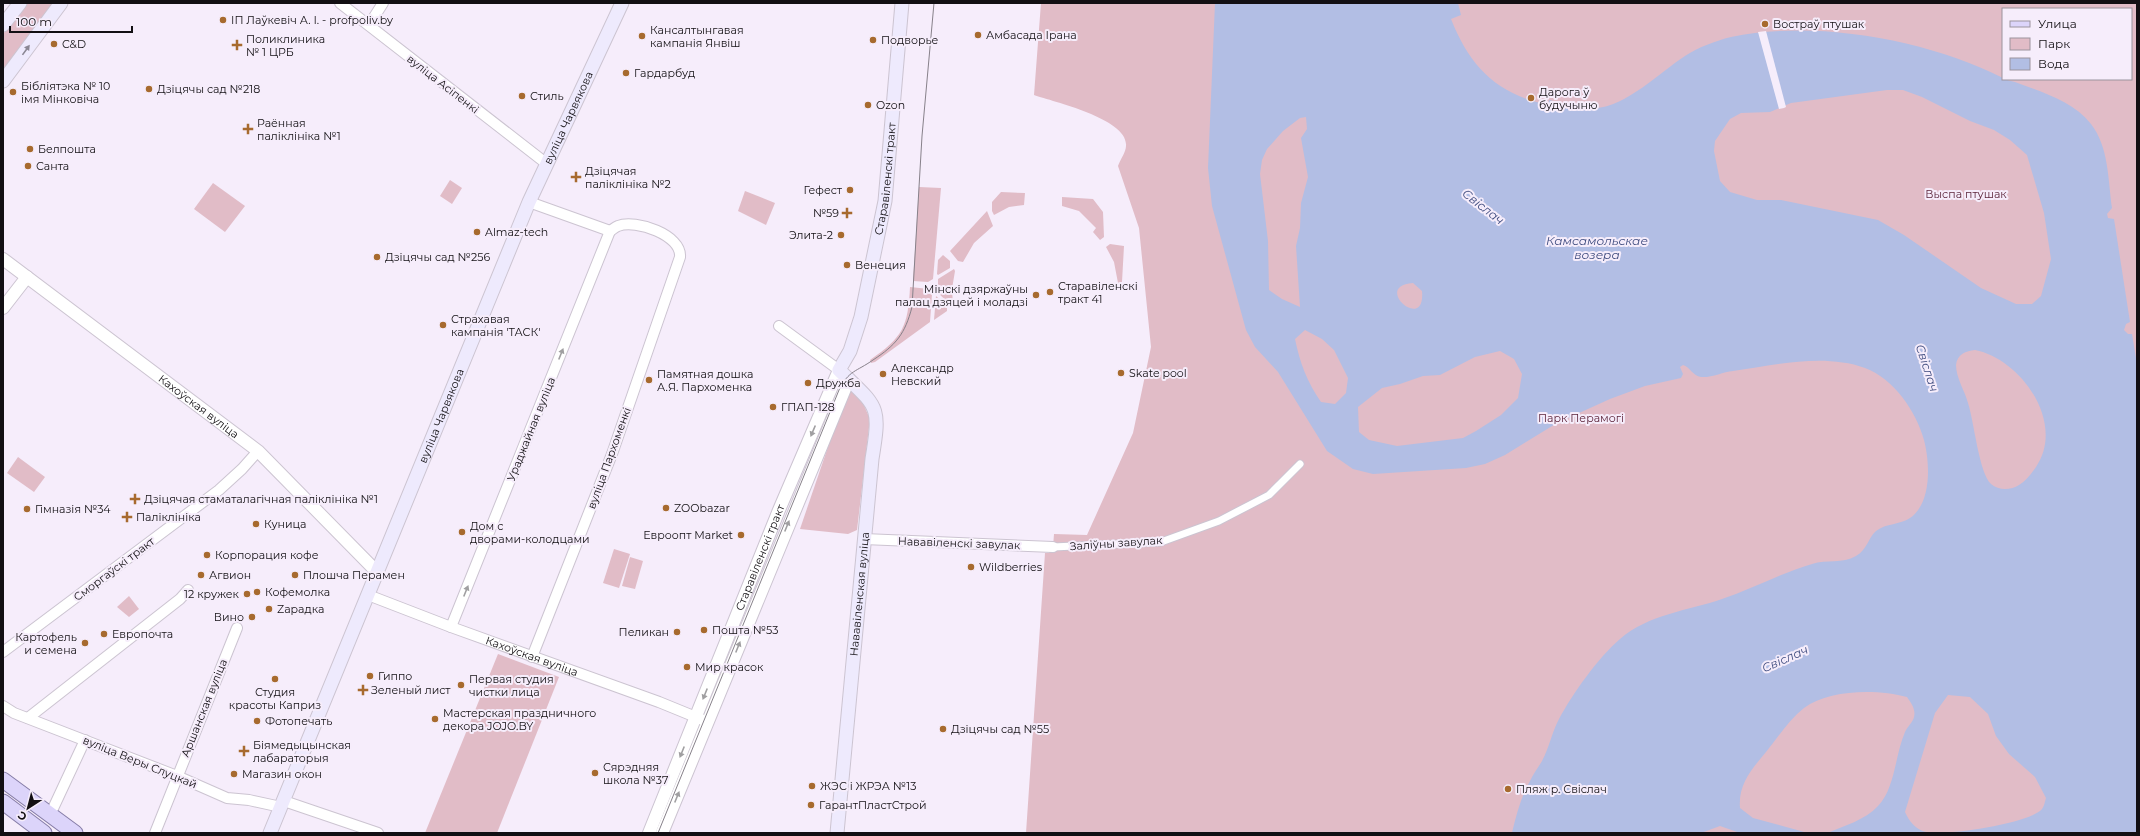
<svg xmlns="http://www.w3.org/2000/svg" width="2140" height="836" viewBox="0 0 2140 836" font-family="Montserrat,sans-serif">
  <rect width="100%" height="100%" fill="#f6edfb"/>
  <g fill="#e1bcc7" fill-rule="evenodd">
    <path d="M27,3H54L3,70V34Z"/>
    <path d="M1041,3H2137V833H1026L1045,553H1049L1053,547L1054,534L1087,535L1133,433L1151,347L1139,228L1118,166C1120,160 1126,152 1126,146C1129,119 1054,102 1034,95ZM2003,9H2131V79H2003Z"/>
    <path d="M450,180L462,188L452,204L440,196Z"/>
    <path d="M213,183L245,206L225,232L194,209Z"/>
    <path d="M919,187L941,188L933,279L928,282L913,281Z"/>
    <path d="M745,191L775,203L766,225L738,211Z"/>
    <path d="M1001,192L1025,193L1024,205L1009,207L994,215L992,211V202Z"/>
    <path d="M1062,197L1093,199L1103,212L1104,237L1100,240L1093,232L1096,228L1079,211L1062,206Z"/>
    <path d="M987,211L993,226L974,243L963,262L958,261L950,251Z"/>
    <path d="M1110,244L1124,246L1122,282L1118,283L1114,262L1106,247Z"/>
    <path d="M943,255L950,261V268L938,275L937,274L938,260Z"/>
    <path d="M954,269L955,271L952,289L953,305H951L938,293V279Z"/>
    <path d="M910,287L929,289L932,294L930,322L875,362L871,363L870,360C903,337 908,327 910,287Z"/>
    <path d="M936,296L947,306V311L934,320Z"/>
    <path d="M851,391L862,401L870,419L857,530L848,534L800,529L844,400Z"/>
    <path d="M18,457L45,477L34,492L7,473Z"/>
    <path d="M614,549L630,554L619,588L603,583Z"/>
    <path d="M630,557L643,561L635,589L622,586Z"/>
    <path d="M129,596L139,609L129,617L117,607Z"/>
    <path d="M498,654L559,677L497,833H425Z"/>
  </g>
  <path fill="#b2bee4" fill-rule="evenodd" d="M1215,3H1458L1461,15L1451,19C1470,67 1497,94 1548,105L1549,100C1564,103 1580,108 1595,108C1626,107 1660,72 1685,56C1699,47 1715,41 1731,37C1816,19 1928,40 2003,78C2006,80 2011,81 2015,82C2041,92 2073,101 2091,124C2109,147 2108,180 2112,208L2107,214L2108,218L2114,219L2130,322L2126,324L2124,330L2128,334H2132L2137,364V833H1827C1844,826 1865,820 1878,806C1895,789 1895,755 1905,732C1907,727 1913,722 1914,717C1916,709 1911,703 1907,697C1878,689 1829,689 1804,708C1789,720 1778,737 1766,752C1752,769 1738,784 1740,808L1753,818L1808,833H1740L1720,826L1701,833H1512C1516,816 1521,797 1530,781C1533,774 1538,768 1542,761C1549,748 1552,732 1559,719C1573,693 1598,658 1620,639C1649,614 1687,611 1722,599C1752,589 1781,573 1812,564C1827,559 1842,564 1856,556C1867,550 1868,538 1876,531C1886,523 1900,525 1910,518C1932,503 1930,463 1924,440C1916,411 1894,379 1865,368C1824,353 1774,365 1733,371C1723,372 1711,378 1701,377C1693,376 1690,367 1683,365L1680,367L1683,374L1681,378L1645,386L1610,399L1557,423L1505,455L1485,464L1466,468L1373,474L1353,469L1327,451L1278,372L1255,347L1246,330L1212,206L1208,168ZM1887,90H1903L1922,97L1970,121L1994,130L2010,140L2027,155L2044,213L2051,259L2041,296L2032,304H2016L1981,288L1904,235L1878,220L1781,200H1757L1730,192L1720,181L1714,151L1715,141L1730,119L1741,113L1770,112L1791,103ZM1306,117L1307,129L1301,138L1308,177L1301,203L1300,228L1296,246L1300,307L1282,299L1269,290L1268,241L1260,174L1262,160L1267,149L1283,131L1300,118ZM1413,283L1422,291C1426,334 1371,286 1413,283ZM1305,330L1322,339L1334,350L1348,378L1346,393L1335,404L1321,402C1307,382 1300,363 1295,339ZM1975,350C2021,359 2066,423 2036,467C2031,474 2026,481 2019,485C2011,490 1999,491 1991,484C1979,473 1974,421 1968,403C1965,391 1956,378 1956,365C1957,354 1966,351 1975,350ZM1500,351L1514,359L1522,374L1518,398L1501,415L1476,431L1463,438L1397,446L1369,440L1359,432L1358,407L1382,388L1400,384L1423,376L1440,375L1475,357ZM1948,695L1970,697L1988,714L1996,736L2009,754L2035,777L2046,798C2045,801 2044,807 2042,809C2029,824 1945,836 1926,832C1915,829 1909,821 1905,812L1935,713Z"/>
  <path fill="#f6edfb" d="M1766,31L1786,107L1784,108L1779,109L1758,32Z"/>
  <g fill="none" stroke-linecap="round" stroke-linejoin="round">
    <g stroke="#ccc4d1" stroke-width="9">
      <path id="pedestrian" d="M1053,547L1161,542L1219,521L1269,495L1300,464"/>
    </g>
    <g stroke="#ccc4d1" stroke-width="12">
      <g id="minor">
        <path d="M340,3L547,164"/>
        <path d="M369,25L383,3"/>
        <path d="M529,202L610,231"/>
        <path d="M779,326L839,370"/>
        <path d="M864,539L1053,547"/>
        <path id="s1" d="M368,595L451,627L659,702L708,722"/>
        <path d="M451,627L610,231"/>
        <path d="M3,652L219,490L242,469L258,451"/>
        <path d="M532,657L612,454L680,257C682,235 636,219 618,226C615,227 612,230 610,231"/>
        <path d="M3,706L14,713L177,776L227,798L249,800L281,807"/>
        <path d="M28,718L180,599L188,590"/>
        <path d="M284,801L378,833"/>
        <path d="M50,815L85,740"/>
        <path d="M155,833L237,628"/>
      </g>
    </g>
    <g stroke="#ccc4d1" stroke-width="14">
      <g id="tertiary">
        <path id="s2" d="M3,259L258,451L378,573"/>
        <path d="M3,308L27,277"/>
        <path id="s3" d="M649,833L779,510L839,370"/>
        <path d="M662,833L849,379"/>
      </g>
    </g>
    <g stroke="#ccc4d1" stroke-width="15">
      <g id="secondary">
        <path d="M3,25L20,3"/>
        <path d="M3,81L61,3"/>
        <path id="s4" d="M270,833L529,202L622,3"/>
        <path id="s5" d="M837,833L872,459C881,404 878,408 839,370L850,351L861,317L885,201L902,3"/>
      </g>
    </g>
    <g stroke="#867da7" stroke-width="17">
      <g id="primary">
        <path d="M3,780L75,833"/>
        <path d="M3,802L44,833"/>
      </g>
    </g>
    <use href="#pedestrian" stroke="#fff" stroke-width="7"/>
    <use href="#minor" stroke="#fff" stroke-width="10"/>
    <use href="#tertiary" stroke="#fff" stroke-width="12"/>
    <use href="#secondary" stroke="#eeeafd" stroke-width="13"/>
    <use href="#primary" stroke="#dcd4fa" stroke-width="15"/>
    <path stroke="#87818a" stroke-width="1" d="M658,833L839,390C849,370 856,372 873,360C896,345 905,334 912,307L922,136L934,3"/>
  </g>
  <defs><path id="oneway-solid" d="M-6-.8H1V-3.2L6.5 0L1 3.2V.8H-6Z"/></defs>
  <use fill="#8b8794" href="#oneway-solid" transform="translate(26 50) rotate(-54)"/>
  <g fill="#a09fa1">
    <use href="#oneway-solid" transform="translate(561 354) rotate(-68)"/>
    <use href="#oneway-solid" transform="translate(813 431) rotate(113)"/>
    <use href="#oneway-solid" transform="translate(787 526) rotate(-68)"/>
    <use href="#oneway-solid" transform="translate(466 591) rotate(-68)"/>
    <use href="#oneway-solid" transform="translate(738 647) rotate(-68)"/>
    <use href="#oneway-solid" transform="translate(705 694) rotate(112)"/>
    <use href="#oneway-solid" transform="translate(682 752) rotate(112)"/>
    <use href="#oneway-solid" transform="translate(677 797) rotate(-68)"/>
  </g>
  <g fill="#a76a2e" stroke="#f6edfb" stroke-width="1.5">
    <circle cx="223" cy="20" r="4"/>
    <circle cx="1765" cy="24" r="4"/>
    <circle cx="978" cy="35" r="4"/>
    <circle cx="642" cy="36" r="4"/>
    <circle cx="873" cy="40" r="4"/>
    <circle cx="54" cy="44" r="4"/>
    <path d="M235 39h4v4h4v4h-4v4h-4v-4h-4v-4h4z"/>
    <circle cx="626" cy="73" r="4"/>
    <circle cx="149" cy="89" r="4"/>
    <circle cx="13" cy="92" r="4"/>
    <circle cx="522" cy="96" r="4"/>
    <circle cx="1531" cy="98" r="4"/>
    <circle cx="868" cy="105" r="4"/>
    <path d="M246 123h4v4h4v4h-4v4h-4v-4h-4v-4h4z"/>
    <circle cx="30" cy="149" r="4"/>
    <circle cx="28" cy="166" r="4"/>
    <path d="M574 171h4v4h4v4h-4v4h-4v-4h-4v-4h4z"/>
    <circle cx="850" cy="190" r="4"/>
    <path d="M845 207h4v4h4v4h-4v4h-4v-4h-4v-4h4z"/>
    <circle cx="477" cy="232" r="4"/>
    <circle cx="841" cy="235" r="4"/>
    <circle cx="377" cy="257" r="4"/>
    <circle cx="847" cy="265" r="4"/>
    <circle cx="1050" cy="292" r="4"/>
    <circle cx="1036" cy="295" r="4"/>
    <circle cx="443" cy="325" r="4"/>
    <circle cx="1121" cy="373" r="4"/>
    <circle cx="883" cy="374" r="4"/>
    <circle cx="649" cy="380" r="4"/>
    <circle cx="808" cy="383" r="4"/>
    <circle cx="773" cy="407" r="4"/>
    <path d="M133 493h4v4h4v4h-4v4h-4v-4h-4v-4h4z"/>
    <circle cx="666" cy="508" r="4"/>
    <circle cx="27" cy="509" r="4"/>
    <path d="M125 511h4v4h4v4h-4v4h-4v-4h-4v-4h4z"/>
    <circle cx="256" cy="524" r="4"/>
    <circle cx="462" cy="532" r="4"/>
    <circle cx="741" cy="535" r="4"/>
    <circle cx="207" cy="555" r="4"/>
    <circle cx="971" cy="567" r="4"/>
    <circle cx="201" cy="575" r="4"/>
    <circle cx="295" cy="575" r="4"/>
    <circle cx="257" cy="592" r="4"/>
    <circle cx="247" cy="594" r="4"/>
    <circle cx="269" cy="609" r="4"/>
    <circle cx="252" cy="617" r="4"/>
    <circle cx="704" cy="630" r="4"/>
    <circle cx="677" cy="632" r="4"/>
    <circle cx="104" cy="634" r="4"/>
    <circle cx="85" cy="643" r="4"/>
    <circle cx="687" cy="667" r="4"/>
    <circle cx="370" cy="676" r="4"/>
    <circle cx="275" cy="679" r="4"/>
    <circle cx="461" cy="685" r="4"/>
    <path d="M361 684h4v4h4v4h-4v4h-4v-4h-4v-4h4z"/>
    <circle cx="435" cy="719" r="4"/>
    <circle cx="257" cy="721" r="4"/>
    <circle cx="943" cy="729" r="4"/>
    <path d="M242 745h4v4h4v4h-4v4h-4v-4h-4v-4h4z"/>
    <circle cx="595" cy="773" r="4"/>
    <circle cx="234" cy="774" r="4"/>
    <circle cx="812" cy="786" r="4"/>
    <circle cx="1508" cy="789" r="4"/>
    <circle cx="811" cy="805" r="4"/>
  </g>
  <g text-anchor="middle" stroke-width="4" stroke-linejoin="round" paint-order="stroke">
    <g font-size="11" fill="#120f13" stroke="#f6edfb" text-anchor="start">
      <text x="231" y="24">ІП Лаўкевіч А. І. - profpoliv.by</text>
      <text x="1773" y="28">Востраў птушак</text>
      <text x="650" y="34">Кансалтынгавая<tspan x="650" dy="13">кампанія Янвіш</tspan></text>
      <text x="986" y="39">Амбасада Ірана</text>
      <text x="246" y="43">Поликлиника<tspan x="246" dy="13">№ 1 ЦРБ</tspan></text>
      <text x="881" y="44">Подворье</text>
      <text x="62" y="48">C&amp;D</text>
      <text x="634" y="77">Гардарбуд</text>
      <text x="21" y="90">Бібліятэка № 10<tspan x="21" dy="13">імя Мінковіча</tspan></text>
      <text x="157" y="93">Дзіцячы сад №218</text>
      <text x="1539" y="96">Дарога ў<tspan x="1539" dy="13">будучыню</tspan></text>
      <text x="530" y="100">Стиль</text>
      <text x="876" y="109">Ozon</text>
      <text x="257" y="127">Раённая<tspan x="257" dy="13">паліклініка №1</tspan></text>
      <text x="38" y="153">Белпошта</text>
      <text x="36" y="170">Санта</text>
      <text x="585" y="175">Дзіцячая<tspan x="585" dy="13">паліклініка №2</tspan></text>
      <text x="842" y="194" text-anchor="end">Гефест</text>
      <text x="839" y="217" text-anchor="end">№59</text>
      <text x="485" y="236">Almaz-tech</text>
      <text x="833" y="239" text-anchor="end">Элита-2</text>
      <text x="385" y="261">Дзіцячы сад №256</text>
      <text x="855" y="269">Венеция</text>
      <text x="1058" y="290">Старавіленскі<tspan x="1058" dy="13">тракт 41</tspan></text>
      <text x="1028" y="293" text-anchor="end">Мінскі дзяржаўны<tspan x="1028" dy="13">палац дзяцей і моладзі</tspan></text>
      <text x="451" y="323">Страхавая<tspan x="451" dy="13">кампанія 'ТАСК'</tspan></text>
      <text x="891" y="372">Александр<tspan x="891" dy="13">Невский</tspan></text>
      <text x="1129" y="377">Skate pool</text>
      <text x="657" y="378">Памятная дошка<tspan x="657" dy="13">А.Я. Пархоменка</tspan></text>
      <text x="816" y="387">Дружба</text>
      <text x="781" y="411">ГПАП-128</text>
      <text x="144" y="503">Дзіцячая стаматалагічная паліклініка №1</text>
      <text x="674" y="512">ZOObazar</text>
      <text x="35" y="513">Гімназія №34</text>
      <text x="136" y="521">Паліклініка</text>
      <text x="264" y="528">Куница</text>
      <text x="470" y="530">Дом с<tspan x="470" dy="13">дворами-колодцами</tspan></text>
      <text x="733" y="539" text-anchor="end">Евроопт Market</text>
      <text x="215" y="559">Корпорация кофе</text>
      <text x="979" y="571">Wildberries</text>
      <text x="209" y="579">Агвион</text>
      <text x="303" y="579">Плошча Перамен</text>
      <text x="265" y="596">Кофемолка</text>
      <text x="239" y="598" text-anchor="end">12 кружек</text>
      <text x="277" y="613">Zарадка</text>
      <text x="244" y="621" text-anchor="end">Вино</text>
      <text x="712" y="634">Пошта №53</text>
      <text x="669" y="636" text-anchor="end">Пеликан</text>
      <text x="112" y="638">Европочта</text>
      <text x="77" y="641" text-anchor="end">Картофель<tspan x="77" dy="13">и семена</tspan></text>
      <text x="695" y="671">Мир красок</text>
      <text x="378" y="680">Гиппо</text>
      <text x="469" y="683">Первая студия<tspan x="469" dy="13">чистки лица</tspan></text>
      <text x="371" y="694">Зеленый лист</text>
      <text x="275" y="696" text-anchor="middle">Студия<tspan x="275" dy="13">красоты Каприз</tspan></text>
      <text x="443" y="717">Мастерская праздничного<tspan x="443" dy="13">декора JOJO.BY</tspan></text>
      <text x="265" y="725">Фотопечать</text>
      <text x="951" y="733">Дзіцячы сад №55</text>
      <text x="253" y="749">Біямедыцынская<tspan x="253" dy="13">лабараторыя</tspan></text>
      <text x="603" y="771">Сярэдняя<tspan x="603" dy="13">школа №37</tspan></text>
      <text x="242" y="778">Магазин окон</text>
      <text x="820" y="790">ЖЭС і ЖРЭА №13</text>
      <text x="1516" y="793">Пляж р. Свіслач</text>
      <text x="819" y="809">ГарантПластСтрой</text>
    </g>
    <g font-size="11" fill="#120f13" stroke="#f6edfb">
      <text transform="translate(443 84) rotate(38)" y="4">вуліца Асіпенкі</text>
      <text dy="4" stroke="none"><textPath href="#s4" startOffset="775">вуліца Чарвякова</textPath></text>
      <text dy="4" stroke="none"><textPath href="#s5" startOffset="677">Старавіленскі тракт</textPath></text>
      <text dy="4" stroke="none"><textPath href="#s2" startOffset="245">Кахоўская вуліца</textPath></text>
      <text dy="4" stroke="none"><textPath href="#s4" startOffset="451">вуліца Чарвякова</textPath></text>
      <text transform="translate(531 429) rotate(-68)" y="4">Ураджайная вуліца</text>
      <text transform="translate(609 458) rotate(-70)" y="4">вуліца Пархоменкі</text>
      <text transform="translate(959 543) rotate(2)" y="4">Нававіленскі завулак</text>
      <text transform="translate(1116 543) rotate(-4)" y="4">Заліўны завулак</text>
      <text dy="4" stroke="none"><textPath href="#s3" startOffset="297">Старавіленскі тракт</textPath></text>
      <text transform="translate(114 569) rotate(-37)" y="4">Сморгаўскі тракт</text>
      <text dy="4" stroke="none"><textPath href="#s5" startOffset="240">Нававіленская вуліца</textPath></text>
      <text dy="4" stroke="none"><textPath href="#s1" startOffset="175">Кахоўская вуліца</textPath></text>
      <text transform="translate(204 708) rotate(-68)" y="4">Аршанская вуліца</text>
      <text transform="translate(140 762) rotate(22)" y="4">вуліца Веры Слуцкай</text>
    </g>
    <g font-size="11" fill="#5c243a" stroke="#f6edfb">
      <text x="1966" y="198">Выспа птушак</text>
      <text x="1581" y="422">Парк Перамогі</text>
    </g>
    <g font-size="12" font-style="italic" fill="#3f4c7f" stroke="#f6edfb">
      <text transform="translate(1483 207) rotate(38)" y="4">Свіслач</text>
      <text x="1597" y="245">Камсамольскае<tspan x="1597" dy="14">возера</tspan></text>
      <text transform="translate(1927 368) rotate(72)" y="4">Свіслач</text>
      <text transform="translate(1785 659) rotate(-24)" y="4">Свіслач</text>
    </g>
  </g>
  <rect width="2140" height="836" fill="none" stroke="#120f13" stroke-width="8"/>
  <rect x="2002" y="8" width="130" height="72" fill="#f6edfb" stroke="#9b949e"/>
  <rect x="2010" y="21" width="20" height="6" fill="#dcd4fa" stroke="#9b949e"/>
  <text x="2038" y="28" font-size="12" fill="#120f13">Улица</text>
  <rect x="2010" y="38" width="20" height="12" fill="#e1bcc7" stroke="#9b949e"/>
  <text x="2038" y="48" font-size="12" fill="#120f13">Парк</text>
  <rect x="2010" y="58" width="20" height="12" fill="#b2bee4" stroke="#9b949e"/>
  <text x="2038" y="68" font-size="12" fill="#120f13">Вода</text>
  <g transform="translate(28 808) rotate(216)" stroke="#f6edfb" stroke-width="3" paint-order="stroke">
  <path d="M0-3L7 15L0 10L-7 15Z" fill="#120f13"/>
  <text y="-6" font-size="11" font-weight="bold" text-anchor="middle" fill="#120f13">С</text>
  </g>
  <path d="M10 26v6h122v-6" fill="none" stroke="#120f13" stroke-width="2"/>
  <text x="16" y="26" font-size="12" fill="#120f13" stroke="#f6edfb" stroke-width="3" paint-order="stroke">100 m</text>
</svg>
